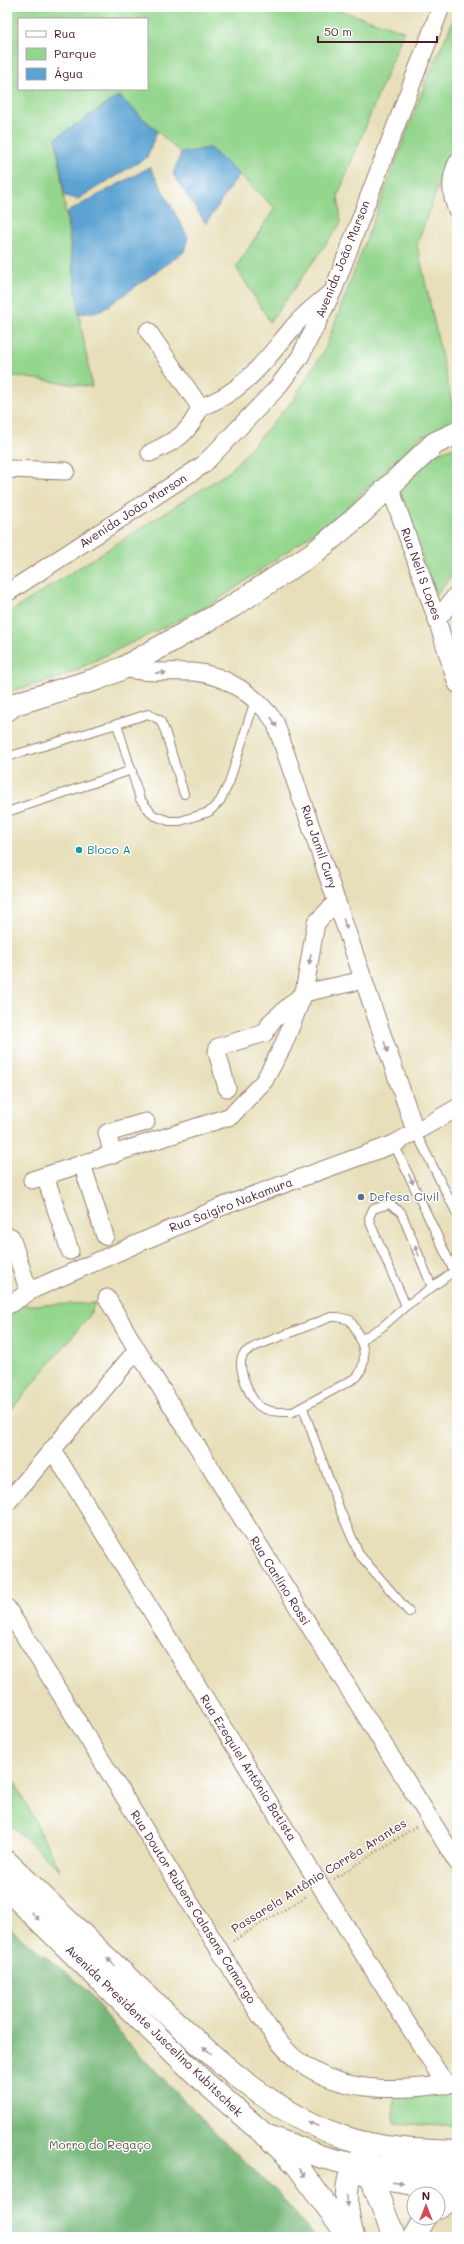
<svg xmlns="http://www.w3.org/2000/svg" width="464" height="2244" viewBox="0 0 464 2244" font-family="Mali,sans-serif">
  <rect width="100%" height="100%" fill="#fff"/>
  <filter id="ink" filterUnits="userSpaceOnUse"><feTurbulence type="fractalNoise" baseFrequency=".025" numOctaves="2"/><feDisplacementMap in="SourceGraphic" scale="8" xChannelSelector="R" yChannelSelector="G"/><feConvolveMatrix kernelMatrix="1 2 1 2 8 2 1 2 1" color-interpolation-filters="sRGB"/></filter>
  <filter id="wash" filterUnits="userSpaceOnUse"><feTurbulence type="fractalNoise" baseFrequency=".012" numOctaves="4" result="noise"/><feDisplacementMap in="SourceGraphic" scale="16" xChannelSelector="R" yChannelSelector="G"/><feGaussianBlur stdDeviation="0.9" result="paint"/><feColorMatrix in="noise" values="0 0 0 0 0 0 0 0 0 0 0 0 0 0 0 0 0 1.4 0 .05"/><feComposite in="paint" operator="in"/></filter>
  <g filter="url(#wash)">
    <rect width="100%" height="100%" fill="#e7dfb9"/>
    <g fill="#94d68e" stroke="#6f7a5c" fill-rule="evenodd">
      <path d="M7,7H329L404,31L338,195L341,223L270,322L236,267L275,208L210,148L181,153L119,96L56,138L79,314L92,387L7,375ZM19,19H147V89H19Z"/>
      <path d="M457,12V133L417,245L457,425L421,437L339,515L214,603L57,679L7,692V614L230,471L293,400L325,349L426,81Z"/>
      <path d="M457,446V569L435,596L399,490L437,453Z"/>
      <path d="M95,1303L89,1316L7,1415V1306Z"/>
      <path d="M7,1767L60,1870L7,1822Z"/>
      <path d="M457,2083V2127L394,2123V2090Z"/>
    </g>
    <path fill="#77b779" stroke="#606b52" d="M7,1926L86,1989L123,2037L216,2134L277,2192L315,2237H7Z"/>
    <g fill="#5ca3d2" stroke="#53617e">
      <path d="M119,96L157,131L147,157L78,199L65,196L56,138Z"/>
      <path d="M210,148L239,174L206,224L173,174L181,153Z"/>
      <path d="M150,167L188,237L184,252L101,311L79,314L67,212Z"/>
    </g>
  </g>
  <g filter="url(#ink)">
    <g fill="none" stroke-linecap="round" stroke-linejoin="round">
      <g stroke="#987f72" stroke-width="10">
        <g id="lane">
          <path d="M117,724L148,714L160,720L165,731L184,794"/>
          <path d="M7,757L117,724L140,799L153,815L169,821H180L209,812L220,801L229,783L255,700"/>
          <path d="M7,812L132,770"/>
          <path d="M416,1133L457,1214"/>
          <path d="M394,1144L457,1278"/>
          <path d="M406,1306L371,1225L369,1218L373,1209L389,1204L401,1212L432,1287"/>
          <path d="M331,1317H338L350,1320C361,1337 371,1358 357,1377L293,1412C282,1412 269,1413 259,1406C250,1399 236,1366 243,1355C245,1351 251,1349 256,1346Z"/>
          <path d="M362,1339L382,1327L406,1306L457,1269"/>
          <path d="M303,1408L340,1510L359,1554L409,1612"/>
        </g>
      </g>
      <g stroke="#987f72" stroke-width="19">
        <g id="street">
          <path d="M457,163C450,178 450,195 457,210"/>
          <path d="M148,331L200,407"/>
          <path d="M150,453C176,440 189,435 200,407C244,393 266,359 294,326C304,314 316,305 328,295"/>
          <path d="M7,469L66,471"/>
          <path d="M390,487L437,620L457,684"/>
          <path d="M7,593L203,465L277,388L300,357L333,291L441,7"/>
          <path d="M437,620L457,594"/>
          <path d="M123,668C149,674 167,671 193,672C225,674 258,697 275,722L416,1133"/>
          <path d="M227,1088L217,1052L218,1047L265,1033L271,1022L304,993L364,980"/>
          <path d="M113,1155L107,1133L146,1122"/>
          <path d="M82,1164L105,1236"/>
          <path d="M45,1176L70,1251"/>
          <path d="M32,1180L231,1116L264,1081L283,1046L304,993L316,923L337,901"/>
          <path d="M11,1237L29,1292"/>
          <path d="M107,1298L137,1350L457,1862"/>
          <path d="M7,1306L34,1289L221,1207L394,1144L457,1108"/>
          <path d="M52,1449L321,1887L446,2085"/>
          <path d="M7,1503L137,1350"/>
          <path d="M7,1608L261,2017C272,2033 284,2051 301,2063C345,2095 404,2091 455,2083"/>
          <path d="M362,2175L373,2180L457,2193"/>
        </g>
      </g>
      <g stroke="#987f72" stroke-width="24">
        <path id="secondary" d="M7,710L15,704L97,679L123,668L233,606L315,552L356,518L435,443L457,433"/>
      </g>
      <g stroke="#987f72" stroke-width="24">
        <g id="primary">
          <path d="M7,1862C56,1909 105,1957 156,2004C213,2057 266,2109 341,2136C377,2149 419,2151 457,2152"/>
          <path d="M7,1889L202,2080L265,2135L322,2157L354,2165L408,2171L457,2173"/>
          <path d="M272,2141L296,2164L349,2237"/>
          <path d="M364,2156L370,2167L375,2188L394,2237"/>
          <path d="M438,2207L457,2197"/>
          <path d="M353,2237C346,2213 340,2171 365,2156"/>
          <path d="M414,2237L425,2218"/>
        </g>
      </g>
      <g stroke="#987f72" stroke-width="2.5" stroke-dasharray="1 3" stroke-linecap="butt">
        <path d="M334,1879L417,1826"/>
        <path d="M233,1941L307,1896"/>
      </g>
      <use href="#lane" stroke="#fff" stroke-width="8"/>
      <use href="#street" stroke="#fff" stroke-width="17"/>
      <use href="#secondary" stroke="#fff" stroke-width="22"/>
      <use href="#primary" stroke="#fff" stroke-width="22"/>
    </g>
    <defs><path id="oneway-solid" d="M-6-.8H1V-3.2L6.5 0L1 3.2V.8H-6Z"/></defs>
    <g fill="#ae9aa0">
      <use href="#oneway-solid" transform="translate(161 673) rotate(-1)"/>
      <use href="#oneway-solid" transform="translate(274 722) rotate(60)"/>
      <use href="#oneway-solid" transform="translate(345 924) rotate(71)"/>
      <use href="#oneway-solid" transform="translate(310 959) rotate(100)"/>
      <use href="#oneway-solid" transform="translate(386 1047) rotate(71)"/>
      <use href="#oneway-solid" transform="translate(411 1179) rotate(65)"/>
      <use href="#oneway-solid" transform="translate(417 1251) rotate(-112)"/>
      <use href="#oneway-solid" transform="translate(35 1916) rotate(45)"/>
      <use href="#oneway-solid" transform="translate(111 1962) rotate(-136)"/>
      <use href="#oneway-solid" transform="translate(207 2050) rotate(-139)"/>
      <use href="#oneway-solid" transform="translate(313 2124) rotate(-156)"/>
      <use href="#oneway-solid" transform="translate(302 2173) rotate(51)"/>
      <use href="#oneway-solid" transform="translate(398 2183) rotate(7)"/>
      <use href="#oneway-solid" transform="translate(347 2201) rotate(92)"/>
    </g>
  </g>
  <circle fill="#0f9aa8" stroke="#fff" stroke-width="1.5" cx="79" cy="850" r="4"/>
  <circle fill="#5c6f8a" stroke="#fff" stroke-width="1.5" cx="361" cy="1197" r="4"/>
  <g text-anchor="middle" stroke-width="3" stroke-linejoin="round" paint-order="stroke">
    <g font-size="12" fill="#4a1f2b" stroke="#fff">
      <text transform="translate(343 259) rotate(-68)" y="4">Avenida João Marson</text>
      <text transform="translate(133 511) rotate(-33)" y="4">Avenida João Marson</text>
      <text transform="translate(421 574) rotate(70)" y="4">Rua Neli S Lopes</text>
      <text transform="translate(319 847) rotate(71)" y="4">Rua Jamil Cury</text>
      <text transform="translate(231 1205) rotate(-21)" y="4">Rua Saigiro Nakamura</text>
      <text transform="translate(280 1581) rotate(58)" y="4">Rua Carlino Rossi</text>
      <text transform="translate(248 1768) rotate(58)" y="4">Rua Ezequiel Antônio Batista</text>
      <text transform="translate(319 1876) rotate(-32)" y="4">Passarela Antônio Corrêa Arantes</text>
      <text transform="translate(193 1907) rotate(58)" y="4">Rua Doutor Rubens Calasans Camargo</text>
      <text transform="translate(154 2031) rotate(44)" y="4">Avenida Presidente Juscelino Kubitschek</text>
    </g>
    <g font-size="12" fill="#0d838f" stroke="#fff" text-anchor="start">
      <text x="87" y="854">Bloco A</text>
    </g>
    <g font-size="12" fill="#4e5e75" stroke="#fff" text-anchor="start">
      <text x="369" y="1201">Defesa Civil</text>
    </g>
    <g font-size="12" fill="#605649" stroke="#fff">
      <text x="100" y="2149">Morro do Regaço</text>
    </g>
  </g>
  <rect width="464" height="2244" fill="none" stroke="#fff" stroke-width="24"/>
  <rect x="18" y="18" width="130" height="72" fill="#ffffff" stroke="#b7a5aa"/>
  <rect x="26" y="31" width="20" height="6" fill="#ffffff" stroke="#b7a5aa"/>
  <text x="54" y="38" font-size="12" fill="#4a1f2b">Rua</text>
  <rect x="26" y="48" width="20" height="12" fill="#94d68e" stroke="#b7a5aa"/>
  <text x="54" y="58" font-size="12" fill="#4a1f2b">Parque</text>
  <rect x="26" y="68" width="20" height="12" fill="#5ca3d2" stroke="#b7a5aa"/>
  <text x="54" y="78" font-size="12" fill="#4a1f2b">Água</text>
  <g transform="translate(426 2206)"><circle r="19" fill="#ffffff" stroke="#b7a5aa"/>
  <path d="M0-3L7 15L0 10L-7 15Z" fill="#d1495b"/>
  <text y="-6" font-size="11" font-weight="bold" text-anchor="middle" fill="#4a1f2b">N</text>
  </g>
  <path d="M318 36v6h119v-6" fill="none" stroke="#4a1f2b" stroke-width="2"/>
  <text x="324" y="36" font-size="12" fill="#4a1f2b" stroke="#ffffff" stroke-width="3" paint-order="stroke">50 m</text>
</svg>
